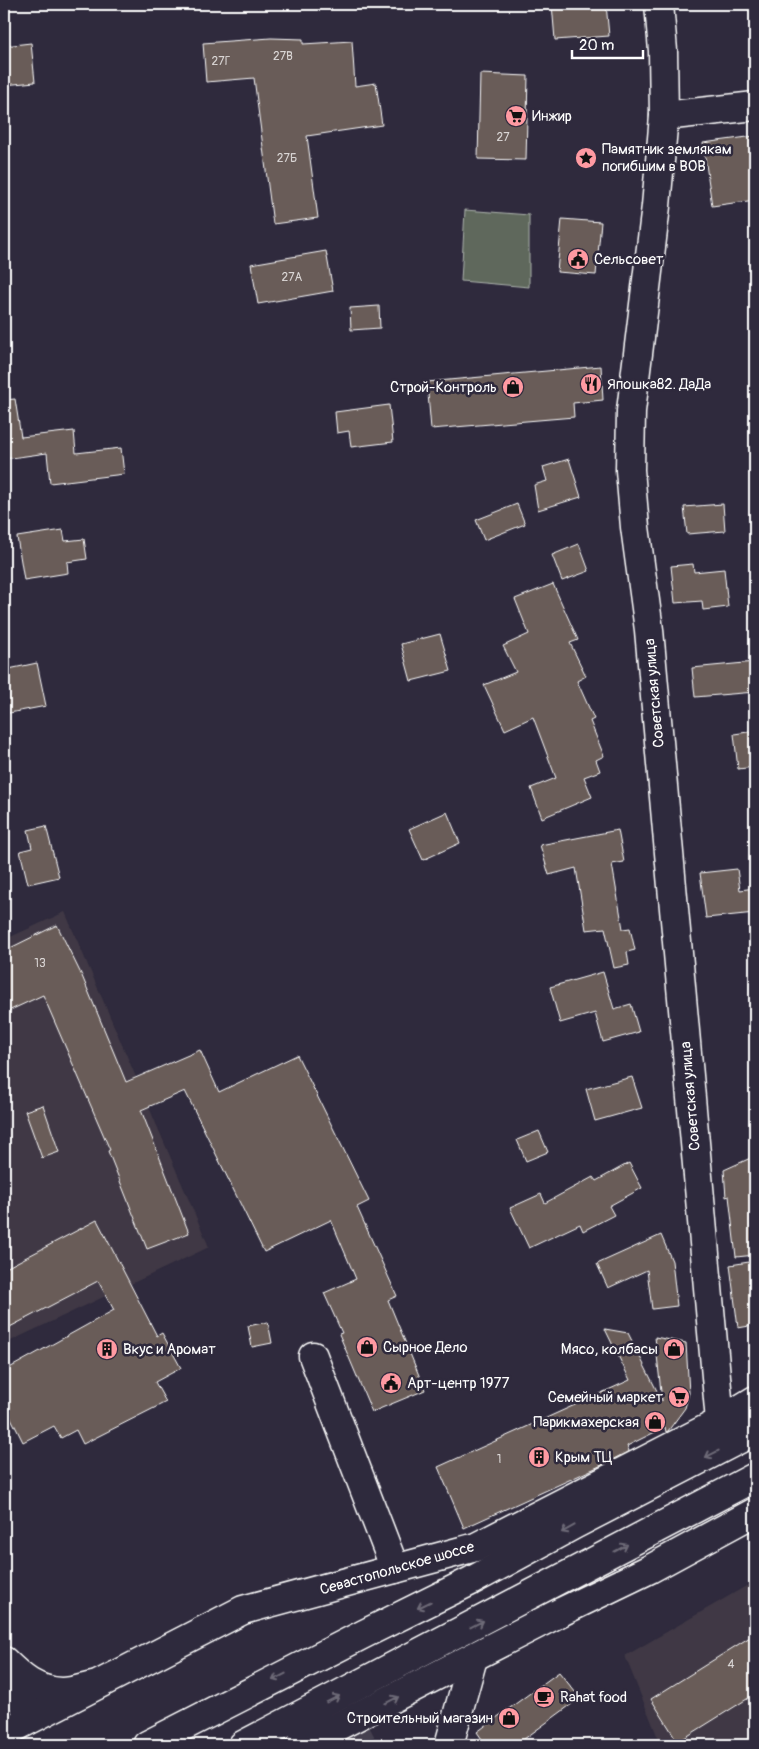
<svg xmlns="http://www.w3.org/2000/svg" width="759" height="1749" viewBox="0 0 759 1749" font-family="Pangolin,sans-serif">
  <rect width="100%" height="100%" fill="#2f2a3d"/>
  <filter id="ink" filterUnits="userSpaceOnUse"><feTurbulence type="fractalNoise" baseFrequency=".02" numOctaves="2"/><feDisplacementMap in="SourceGraphic" scale="10" xChannelSelector="R" yChannelSelector="G"/><feConvolveMatrix kernelMatrix="1 2 1 2 8 2 1 2 1" color-interpolation-filters="sRGB"/></filter>
  <g filter="url(#ink)">
    <g fill="#403945">
      <path d="M65,912L209,1247L4,1344V940Z"/>
      <path d="M755,1581V1745H661L625,1656Z"/>
    </g>
    <path fill="#5e685c" stroke="#aeb4ae" d="M465,210L529,215V287L461,281Z"/>
    <g fill="#695c58" stroke="#fff">
      <path d="M552,4H606L609,36L555,40Z"/>
      <path d="M271,38L303,39V44L352,41L355,86L376,83L382,125L307,136L318,218L273,224L254,78L206,82L203,43Z"/>
      <path d="M31,43L35,82L4,85V46Z"/>
      <path d="M480,74L528,76L526,160L478,159Z"/>
      <path d="M755,136V200L712,206L703,143Z"/>
      <path d="M562,219L601,222L596,275L557,272Z"/>
      <path d="M326,251L333,291L258,304L251,264Z"/>
      <path d="M379,306L380,328L351,330L350,308Z"/>
      <path d="M601,366L603,400L573,403L574,417L431,429L427,382Z"/>
      <path d="M15,399L21,437L74,431L76,453L121,448L124,474L50,483L47,453L4,459V400Z"/>
      <path d="M389,405L393,442L351,447L349,431L337,433L335,412Z"/>
      <path d="M569,459L581,497L538,510L534,485L547,481L543,467Z"/>
      <path d="M517,504L525,524L484,540L476,520Z"/>
      <path d="M723,504L725,531L687,534L684,507Z"/>
      <path d="M63,530L65,541L84,539L87,559L67,562L68,573L24,580L17,537Z"/>
      <path d="M579,544L589,571L562,581L552,555Z"/>
      <path d="M693,564L694,572L724,569L728,607L703,610L702,601L675,603L671,566Z"/>
      <path d="M553,584L578,640L570,643L586,676L577,681L594,719L590,721L604,756L596,760L600,771L584,777L592,797L542,818L531,788L556,778L533,717L505,730L484,685L516,672L503,646L529,634L515,599Z"/>
      <path d="M440,634L451,671L411,681L401,644Z"/>
      <path d="M755,662V692L695,697L692,668Z"/>
      <path d="M37,663L46,706L4,714V670Z"/>
      <path d="M755,731V767L738,769L734,734Z"/>
      <path d="M447,812L460,843L423,860L409,829Z"/>
      <path d="M46,826L59,877L28,884L20,851L32,848L28,830Z"/>
      <path d="M618,830L624,862L612,864L623,929L630,928L635,950L627,952L629,965L614,968L605,928L586,930L576,868L549,875L540,845Z"/>
      <path d="M737,869L740,890L755,888V913L706,918L700,873Z"/>
      <path d="M57,925L82,976L126,1082L200,1050L219,1092L297,1055L369,1201L357,1207L397,1296L388,1300L425,1390L372,1412L339,1334L342,1333L324,1293L356,1279L331,1220L264,1252L185,1091L141,1110L189,1233L147,1249L108,1151L110,1150L43,995L4,1013V951Z"/>
      <path d="M603,972L614,1009L631,1004L639,1032L603,1042L595,1013L560,1023L550,987Z"/>
      <path d="M632,1077L642,1108L595,1121L586,1089Z"/>
      <path d="M43,1105L59,1152L42,1158L25,1111Z"/>
      <path d="M539,1131L548,1152L526,1161L517,1140Z"/>
      <path d="M755,1156V1202L751,1201L755,1235V1255L736,1257L729,1196L726,1197L724,1170Z"/>
      <path d="M629,1163L642,1188L609,1206L614,1215L583,1231L580,1224L529,1248L510,1208L541,1194L545,1203L593,1177L596,1181Z"/>
      <path d="M97,1220L157,1336L162,1333L181,1368L155,1382L166,1402L83,1444L76,1430L61,1438L54,1426L23,1442L4,1404V1371L114,1310L98,1281L4,1330V1269Z"/>
      <path d="M661,1235L672,1261L677,1306L652,1309L647,1270L608,1288L597,1264Z"/>
      <path d="M749,1262L755,1308V1325L738,1328L730,1265Z"/>
      <path d="M268,1322L272,1343L252,1347L248,1326Z"/>
      <path d="M605,1329L628,1333L662,1401L655,1337L686,1343L689,1393L685,1408L668,1431L666,1432L665,1427L627,1446L629,1451L602,1465L464,1528L438,1467L630,1380Z"/>
      <path d="M755,1634V1694L678,1742L651,1699Z"/>
      <path d="M559,1672L580,1698L516,1745H486L477,1732Z"/>
    </g>
    <g fill="none" stroke-linecap="round" stroke-linejoin="round">
      <path stroke="#443f50" stroke-width="28" stroke-dasharray="28 14" stroke-linecap="butt" d="M352,1724L362,1743"/>
      <g stroke="#fff" stroke-width="31">
        <g id="minor">
          <path d="M659,4L663,51L664,116L656,206L631,411L630,470L635,527L649,630L720,1421"/>
          <path d="M664,116L755,106"/>
          <path d="M313,1356L395,1569"/>
          <path d="M4,1661C21,1678 36,1691 62,1692C72,1692 83,1688 93,1686"/>
          <path d="M5,1668L31,1718"/>
          <path d="M449,1745L473,1658"/>
        </g>
      </g>
      <g stroke="#fff" stroke-width="31">
        <g id="major">
          <path d="M4,1733L243,1610L476,1547L712,1426L755,1400"/>
          <path d="M147,1745L364,1634L471,1581L574,1525L755,1431"/>
          <path d="M243,1745L755,1477"/>
          <path d="M301,1745L563,1611L650,1569L755,1512"/>
        </g>
      </g>
      <use href="#minor" stroke="#2f2a3d" stroke-width="28"/>
      <use href="#major" stroke="#2f2a3d" stroke-width="28"/>
    </g>
    <defs><path id="oneway-shaft" d="M-6 0H5M1.5-3L5.5 0L1.5 3" fill="none" stroke-width="1.6" stroke-linecap="round" stroke-linejoin="round" transform="scale(1.25)"/></defs>
    <g stroke="#6d6a77">
      <use href="#oneway-shaft" transform="translate(712 1454) rotate(153)"/>
      <use href="#oneway-shaft" transform="translate(568 1529) rotate(151)"/>
      <use href="#oneway-shaft" transform="translate(621 1548) rotate(-28)"/>
      <use href="#oneway-shaft" transform="translate(424 1605) rotate(154)"/>
      <use href="#oneway-shaft" transform="translate(477 1624) rotate(-27)"/>
      <use href="#oneway-shaft" transform="translate(279 1677) rotate(153)"/>
      <use href="#oneway-shaft" transform="translate(333 1699) rotate(-27)"/>
      <use href="#oneway-shaft" transform="translate(392 1700) rotate(-27)"/>
    </g>
  </g>
  <defs>
    <g id="supermarket-disc" transform="scale(1.125)"><circle r="9.5" fill="#ff9aa2" stroke="#2f2a3d"/><path d="M-6-5.5h2.5l.6 2H6L4.5 2H-2.5L-4.4-4H-6ZM-1.5 3.2a1.3 1.3 0 1 0 .1 0ZM3 3.2a1.3 1.3 0 1 0 .1 0Z" fill="#111"/></g>
    <g id="sight-disc" transform="scale(1.125)"><circle r="9.5" fill="#ff9aa2" stroke="#2f2a3d"/><path d="M0-6L1.8-2.2L6-1.7L2.9 1.2L3.7 5.4L0 3.3L-3.7 5.4L-2.9 1.2L-6-1.7L-1.8-2.2Z" fill="#111"/></g>
    <g id="civic-disc" transform="scale(1.125)"><circle r="9.5" fill="#ff9aa2" stroke="#2f2a3d"/><path d="M-.6-6.5H3V-4.5H.6V-3L4-1V1h2V6H-6V1h2V-1L-.6-3ZM-1.2 2.5V6h2.4V2.5Z" fill="#111"/></g>
    <g id="restaurant-disc" transform="scale(1.125)"><circle r="9.5" fill="#ff9aa2" stroke="#2f2a3d"/><path d="M-5-6h1v4h1v-4h1v4h1v-4h1v5L-1.5 .5V6h-2V.5L-5-1ZM5-6V6H3V1.5H1.5Q1.5-4 5-6Z" fill="#111"/></g>
    <g id="shop-disc" transform="scale(1.125)"><circle r="9.5" fill="#ff9aa2" stroke="#2f2a3d"/><path d="M-5-2.5h2.3a2.7 3.5 0 0 1 5.4 0H5L5.5 6h-11ZM-1.5-2.5h3a1.5 2.3 0 0 0-3 0Z" fill="#111"/></g>
    <g id="building-disc" transform="scale(1.125)"><circle r="9.5" fill="#ff9aa2" stroke="#2f2a3d"/><path d="M-4-6H4V6H1V3H-1V6H-4ZM-2.5-4.3h1.7v1.8h-1.7ZM.8-4.3h1.7v1.8H.8ZM-2.5-1h1.7V.8h-1.7ZM.8-1h1.7V.8H.8Z" fill="#111"/></g>
    <g id="cafe-disc" transform="scale(1.125)"><circle r="9.5" fill="#ff9aa2" stroke="#2f2a3d"/><path d="M-5.5-4.5H6V0H3Q3 3.5 0 3.5H-2.5Q-5.5 3.5-5.5 0ZM3-3.2v2h1.7v-2ZM-6 4.5H4V6H-6Z" fill="#111"/></g>
  </defs>
  <g fill-rule="evenodd">
    <use href="#supermarket-disc" x="516" y="116"/>
    <use href="#sight-disc" x="586" y="158"/>
    <use href="#civic-disc" x="578" y="259"/>
    <use href="#restaurant-disc" x="591" y="384"/>
    <use href="#shop-disc" x="513" y="387"/>
    <use href="#shop-disc" x="367" y="1347"/>
    <use href="#building-disc" x="107" y="1349"/>
    <use href="#shop-disc" x="674" y="1349"/>
    <use href="#civic-disc" x="391" y="1383"/>
    <use href="#supermarket-disc" x="679" y="1397"/>
    <use href="#shop-disc" x="655" y="1422"/>
    <use href="#building-disc" x="539" y="1457"/>
    <use href="#cafe-disc" x="544" y="1697"/>
    <use href="#shop-disc" x="509" y="1718"/>
  </g>
  <g text-anchor="middle" stroke-width="5" stroke-linejoin="round" paint-order="stroke">
    <g font-size="12" fill="#dad6d5">
      <text x="283" y="60">27В</text>
      <text x="221" y="65">27Г</text>
      <text x="503" y="141">27</text>
      <text x="287" y="162">27Б</text>
      <text x="292" y="281">27А</text>
      <text x="40" y="967">13</text>
      <text x="499" y="1463">1</text>
      <text x="731" y="1668">4</text>
    </g>
    <g font-size="15" fill="#fff" stroke="#2f2a3d" text-anchor="start">
      <text x="532" y="121">Инжир</text>
      <text x="602" y="154">Памятник землякам<tspan x="602" dy="17">погибшим в ВОВ</tspan></text>
      <text x="594" y="264">Сельсовет</text>
      <text x="607" y="389">Япошка82. ДаДа</text>
      <text x="497" y="392" text-anchor="end">Строй-Контроль</text>
      <text x="383" y="1352">Сырное Дело</text>
      <text x="123" y="1354">Вкус и Аромат</text>
      <text x="658" y="1354" text-anchor="end">Мясо, колбасы</text>
      <text x="407" y="1388">Арт-центр 1977</text>
      <text x="663" y="1402" text-anchor="end">Семейный маркет</text>
      <text x="639" y="1427" text-anchor="end">Парикмахерская</text>
      <text x="555" y="1462">Крым ТЦ</text>
      <text x="560" y="1702">Rahat food</text>
      <text x="493" y="1723" text-anchor="end">Строительный магазин</text>
    </g>
    <g font-size="15" fill="#fff" stroke="#2f2a3d">
      <text transform="translate(654 693) rotate(-95)" y="5">Советская улица</text>
      <text transform="translate(690 1096) rotate(-95)" y="5">Советская улица</text>
      <text transform="translate(397 1568) rotate(-16)" y="5">Севастопольское шоссе</text>
    </g>
  </g>
  <rect width="759" height="1749" fill="none" stroke="#2f2a3d" stroke-width="20"/>
  <rect x="10" y="10" width="739" height="1729" fill="none" stroke="#fff" stroke-width="2" filter="url(#ink)"/>
  <path d="M572 50v8h71v-8" fill="none" stroke="#ffffff" stroke-width="2.5"/>
  <text x="579" y="50" font-size="15" fill="#ffffff" stroke="#2f2a3d" stroke-width="4" paint-order="stroke">20 m</text>
</svg>
